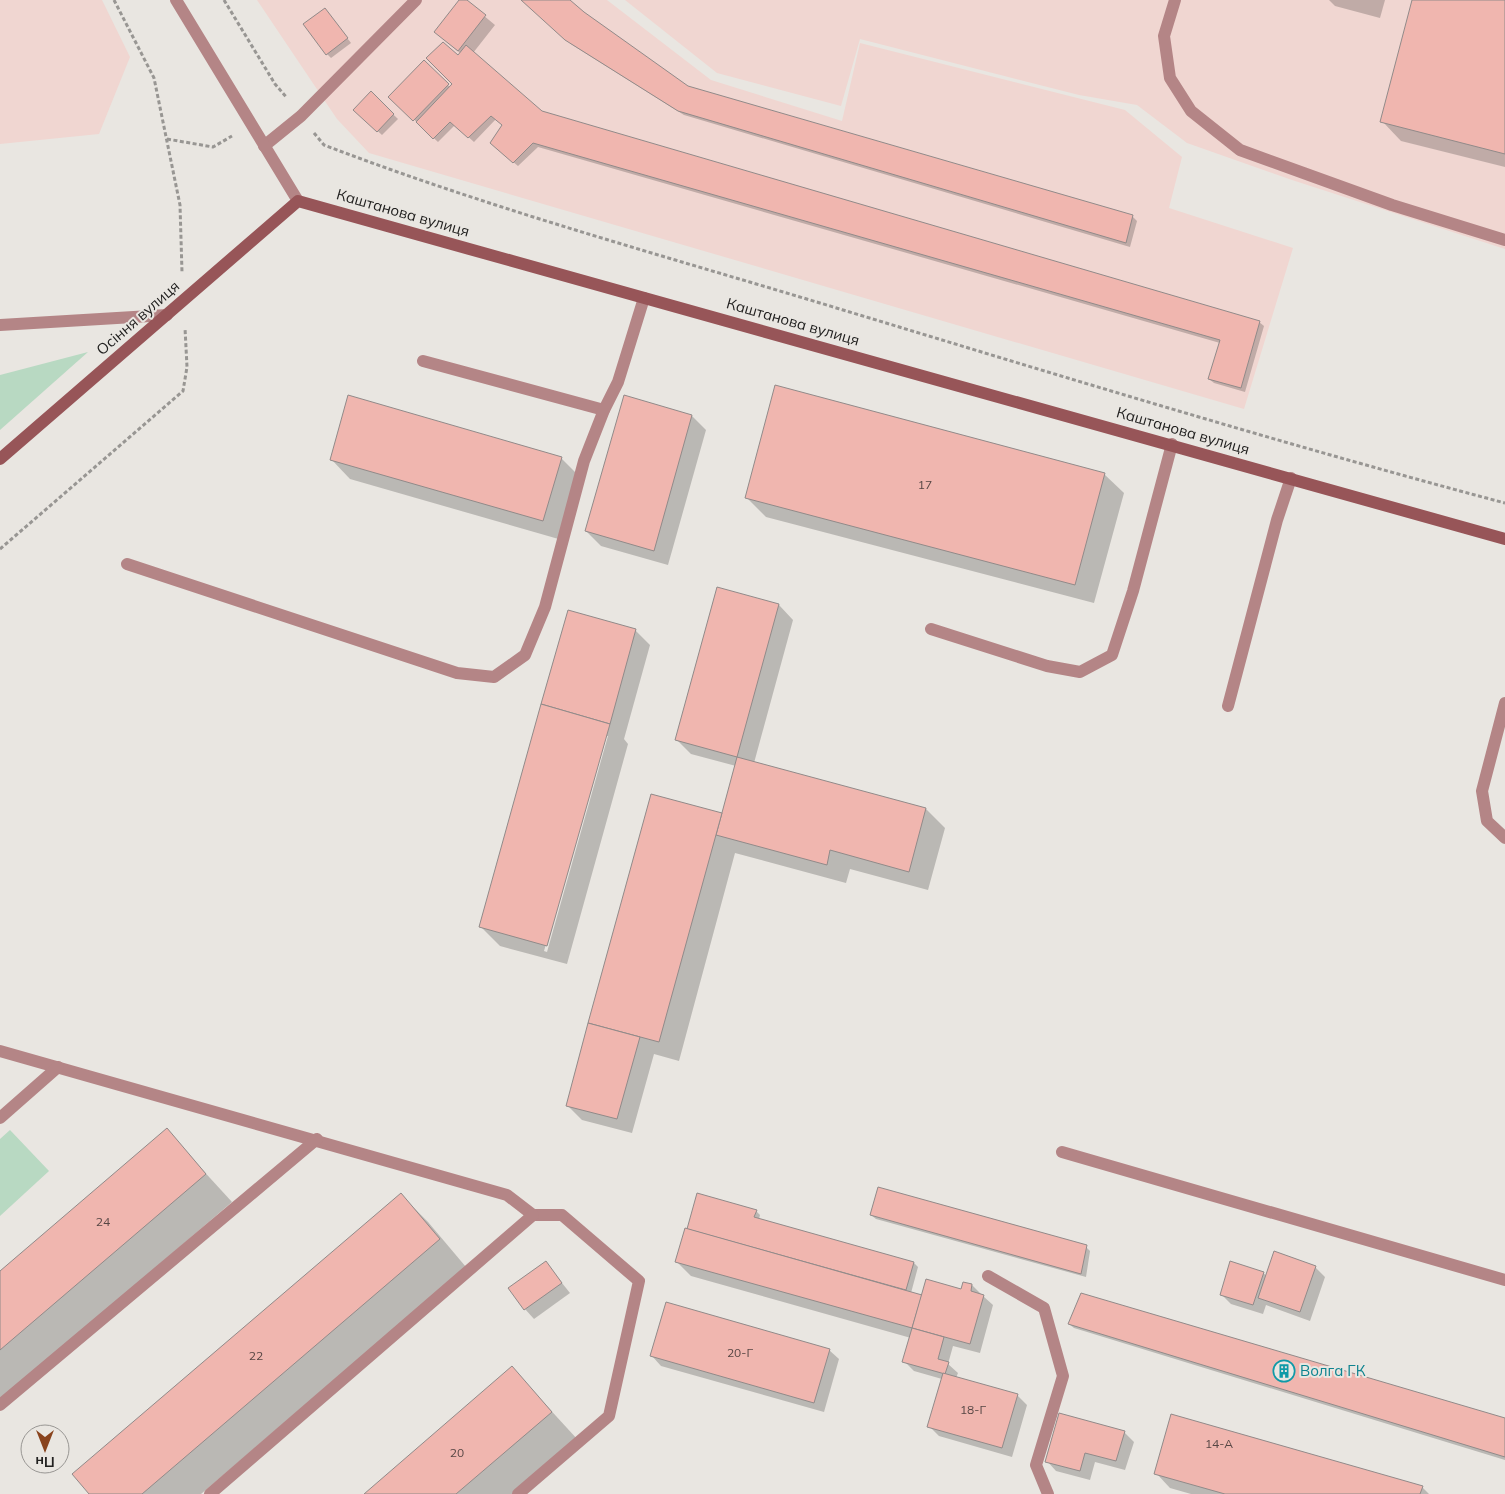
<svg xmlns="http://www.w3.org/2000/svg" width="1505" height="1494" viewBox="0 0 1505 1494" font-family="Mulish,sans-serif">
  <rect width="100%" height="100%" fill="#e9e6e1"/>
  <g fill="#f0d6d1">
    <path d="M0,0H102L130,57L99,134L0,144Z"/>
    <path d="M257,0H607L711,80L842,121L860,43L1125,110L1182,157L1169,208L1293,248L1244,409L369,153L337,119Z"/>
    <path d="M625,0H1505V249L1292,180L1187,143L1137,105L1079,95L860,39L841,106L717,73Z"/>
  </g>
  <g fill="#b8d9c2">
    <path d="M88,352L0,430V375Z"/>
    <path d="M10,1130L49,1171L0,1216V1139Z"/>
  </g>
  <g fill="#0003" fill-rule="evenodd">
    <path d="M461,0H465L495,25L473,53L541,112L1259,322L1264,326L1245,392L1214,383L1209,379L1220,343L538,147L518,166L496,148L503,126L496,119L474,142L455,125L438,142L390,97L424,62L451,88L454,84L461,54L436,32Z"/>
    <path d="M522,0H569L583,13L688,87L1132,216L1137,221L1130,247L684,115L571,44Z"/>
    <path d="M1329,0H1385L1380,18L1335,6Z"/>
    <path d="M1413,0H1505V167L1401,141L1382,121Z"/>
    <path d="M325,9L351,43L331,58L327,54Z"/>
    <path d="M371,93L398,119L382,135L355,110Z"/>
    <path d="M692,416L706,430L668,565L601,546L586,531Z"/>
    <path d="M561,458L580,477L562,540L350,479L331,459Z"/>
    <path d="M1104,474L1124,493L1094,603L766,517L747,498Z"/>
    <path d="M779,605L793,620L754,763L926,809L945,828L928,890L850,869L846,883L735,853L679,1061L654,1054L632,1133L582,1120L567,1105L652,795L723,815L736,766L691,754L677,740Z"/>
    <path d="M635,630L650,645L624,739L628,744L567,964L500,946L481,927ZM605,736H608L547,952L544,951Z"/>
    <path d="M166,1130L232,1202L0,1401V1272Z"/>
    <path d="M401,1195L428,1222L466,1267L201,1494H91Z"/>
    <path d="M756,1211L760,1215L759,1219L914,1263L918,1267L911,1293L922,1296L961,1291L972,1285L983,1296L993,1305L980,1353L953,1346L948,1364L958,1373L956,1378L1017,1395L1027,1405L1012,1457L939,1436L929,1426L942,1379L914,1371L904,1361L911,1338L691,1276L676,1261Z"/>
    <path d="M871,1215L1086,1247L1090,1251L1086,1277L876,1219Z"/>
    <path d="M546,1263L570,1293L534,1319L525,1309Z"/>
    <path d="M1315,1267L1325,1277L1310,1321L1266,1305L1263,1314L1231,1304L1221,1294L1263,1273L1267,1276Z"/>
    <path d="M1069,1324L1505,1420V1460L1074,1328Z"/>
    <path d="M829,1350L839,1359L824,1412L661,1366L652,1356Z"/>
    <path d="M512,1368L578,1440L515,1494H365Z"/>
    <path d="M1124,1432L1134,1442L1125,1470L1095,1462L1090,1480L1056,1471L1047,1461Z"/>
    <path d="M1156,1473L1422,1487L1429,1494H1191L1170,1488Z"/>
  </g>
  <g fill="#f0b6af" stroke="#918a89">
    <path d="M459,0H467L486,15L458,51L434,32Z"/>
    <path d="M521,0H570L584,12L688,86L1133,215L1126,243L678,111L565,40Z"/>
    <path d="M1412,0H1505V154L1380,122Z"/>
    <path d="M325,8L348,38L326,55L303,24Z"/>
    <path d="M443,42L458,55L466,45L542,111L1260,321L1241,388L1208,379L1220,340L533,143L513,163L490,143L502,125L491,116L468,138L450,122L433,139L416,122L452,84L426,58Z"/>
    <path d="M424,60L449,84L413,121L388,97Z"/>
    <path d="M371,91L394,114L377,132L353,110Z"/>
    <path d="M775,385L1105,473L1075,585L745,498Z"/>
    <path d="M348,395L562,457L543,521L330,460Z"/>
    <path d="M624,395L692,415L654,551L585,531Z"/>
    <path d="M717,587L779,604L737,757L675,740Z"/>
    <path d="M568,610L636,629L610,724L541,704Z"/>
    <path d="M541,704L610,724L547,946L479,927Z"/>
    <path d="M737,757L926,808L909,872L830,850L827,865L716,835Z"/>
    <path d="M651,794L722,813L659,1042L588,1023Z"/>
    <path d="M588,1023L640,1037L617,1119L566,1106Z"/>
    <path d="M167,1128L206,1174L0,1350V1271Z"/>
    <path d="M878,1187L1087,1245L1081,1274L870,1215Z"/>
    <path d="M401,1193L440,1239L142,1494H89L72,1474Z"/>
    <path d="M697,1193L757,1210L754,1217L914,1262L906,1290L687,1229Z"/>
    <path d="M685,1228L922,1295L912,1328L675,1262Z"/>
    <path d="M1274,1251L1316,1266L1300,1312L1258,1298Z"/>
    <path d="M546,1261L562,1283L524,1310L508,1288Z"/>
    <path d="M1230,1261L1264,1272L1253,1305L1220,1295Z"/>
    <path d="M926,1279L961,1289L963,1282L972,1284L971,1291L984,1295L970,1344L912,1328Z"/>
    <path d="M1081,1293L1505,1418V1457L1068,1324Z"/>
    <path d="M666,1302L830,1349L814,1403L650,1356Z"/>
    <path d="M912,1328L944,1337L938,1359L949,1362L945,1374L902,1362Z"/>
    <path d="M512,1366L552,1412L456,1494H364Z"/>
    <path d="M943,1373L1018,1394L1002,1448L927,1427Z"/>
    <path d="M1059,1413L1125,1431L1116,1461L1085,1453L1080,1471L1045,1462Z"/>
    <path d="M1171,1414L1423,1486L1420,1494H1225L1154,1474Z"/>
  </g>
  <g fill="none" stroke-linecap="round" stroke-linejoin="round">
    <g stroke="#989693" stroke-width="3" stroke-dasharray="4 2.5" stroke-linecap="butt">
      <path d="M114,0L154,78L180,205L182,272"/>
      <path d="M224,0L275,84L287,98"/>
      <path d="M314,133L324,145C486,207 654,253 820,303C1048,372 1275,442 1505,503"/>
      <path d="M167,139L213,147L232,136"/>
      <path d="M0,549L183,391L187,367L185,328"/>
    </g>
    <g stroke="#b48586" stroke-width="12">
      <path d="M1175,0L1164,36L1170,78L1191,111L1240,150L1392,205L1505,240"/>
      <path d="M264,146L301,116L416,0"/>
      <path d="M423,361L604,410"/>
      <path d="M127,564L457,673L494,677L525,655L545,607L584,461L604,410L618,382L644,298"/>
      <path d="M931,629L1047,666L1080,672L1112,655L1133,591L1172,444"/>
      <path d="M1505,703L1482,791L1487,821L1505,838"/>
      <path d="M1228,706L1277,520L1291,478"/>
      <path d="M0,1051L507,1195L533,1215H562L639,1281L609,1416L518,1494"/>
      <path d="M0,1118L58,1067"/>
      <path d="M1062,1152L1505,1280"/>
      <path d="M988,1276L1044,1308L1063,1376L1036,1465L1048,1494"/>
      <path d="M0,1405L317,1139"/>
      <path d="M210,1494L533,1215"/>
    </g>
    <g stroke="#b48586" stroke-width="12">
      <path d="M176,0L298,201"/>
      <path d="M0,325L167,315"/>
    </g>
    <path stroke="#975558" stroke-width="12" d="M0,459L298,201L1505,539"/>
  </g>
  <defs>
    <g id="building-ring" transform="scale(1.125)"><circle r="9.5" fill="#e9e6e1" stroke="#0f9aa8" stroke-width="1.5"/><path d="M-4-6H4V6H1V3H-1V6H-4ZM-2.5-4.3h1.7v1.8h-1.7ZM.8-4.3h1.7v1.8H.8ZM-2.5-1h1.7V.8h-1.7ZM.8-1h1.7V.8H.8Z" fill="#0f9aa8"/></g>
  </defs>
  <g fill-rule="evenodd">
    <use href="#building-ring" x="1284" y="1371"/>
  </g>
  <g text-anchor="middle" stroke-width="4" stroke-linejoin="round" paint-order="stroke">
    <g font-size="12" fill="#564644">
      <text x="925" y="489">17</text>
      <text x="103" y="1226">24</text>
      <text x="740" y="1357">20-Г</text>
      <text x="256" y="1360">22</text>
      <text x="973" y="1414">18-Г</text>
      <text x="1219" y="1448">14-А</text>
      <text x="457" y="1457">20</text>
    </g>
    <g font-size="15" fill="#222120" stroke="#e9e6e1">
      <text transform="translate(403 213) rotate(16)" y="5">Каштанова вулиця</text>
      <text transform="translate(138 318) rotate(-41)" y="5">Осіння вулиця</text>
      <text transform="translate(793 322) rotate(16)" y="5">Каштанова вулиця</text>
      <text transform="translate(1183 431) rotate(16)" y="5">Каштанова вулиця</text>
    </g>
    <g font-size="15" fill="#0d838f" stroke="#e9e6e1" text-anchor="start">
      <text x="1300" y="1376">Волга ГК</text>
    </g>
  </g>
  <g transform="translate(45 1449) rotate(180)"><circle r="24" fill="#e9e6e1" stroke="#999794"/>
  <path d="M0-4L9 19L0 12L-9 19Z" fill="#89431d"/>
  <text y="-8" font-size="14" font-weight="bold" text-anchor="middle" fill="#222120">Пн</text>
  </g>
</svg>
